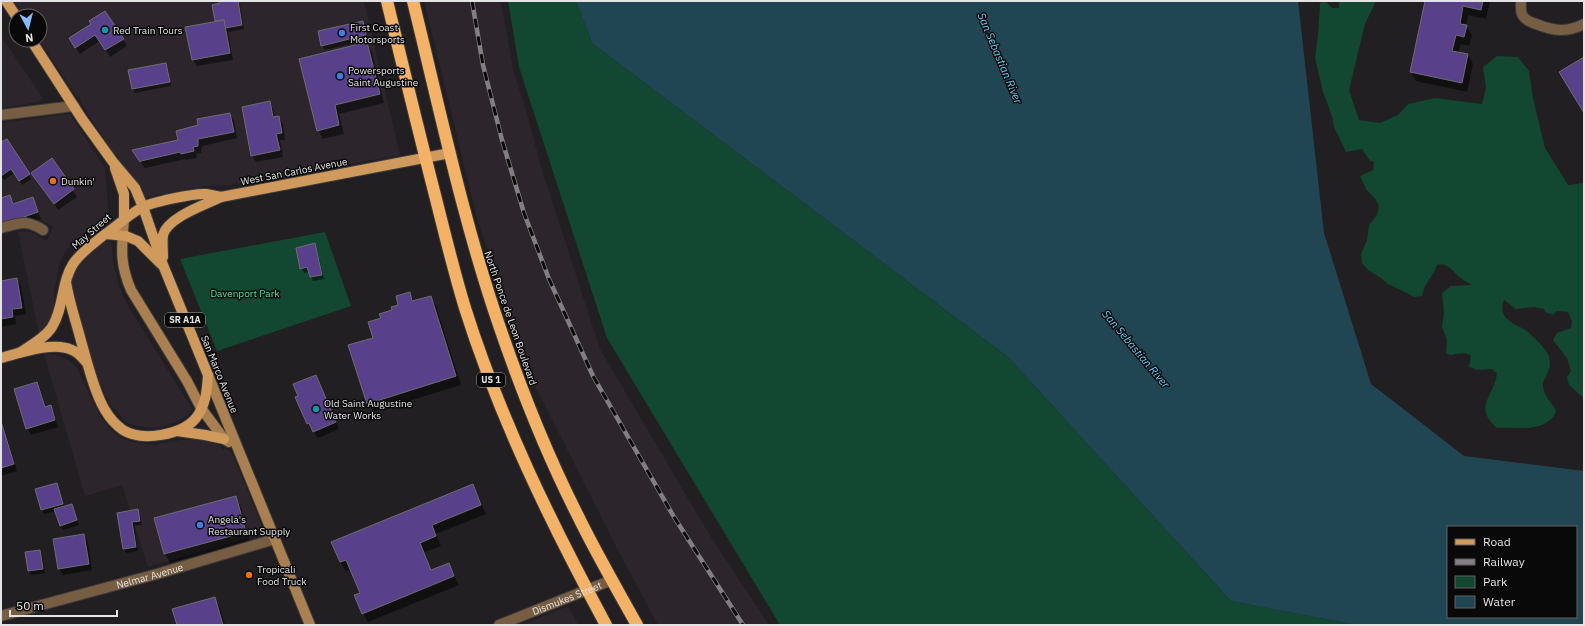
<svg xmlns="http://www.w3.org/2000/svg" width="1585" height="626" viewBox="0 0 1585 626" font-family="'IBM Plex Sans',sans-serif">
  <rect width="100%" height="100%" fill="#211f21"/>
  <g fill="#2c262c">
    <path d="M13,1H364L400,155L238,184L237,182L232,185L204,186L145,197L119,161L118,156H115L81,103L80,97H77L39,40L40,16H23Z"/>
    <path d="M424,1H500L505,22L513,69L528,117L541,167L600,349L709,534L769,625H658L620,554L530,376L477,218Z"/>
    <path d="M1,36L44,100L26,104L1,108Z"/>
    <path d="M70,114L105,168L109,219L96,226H90V229L66,250L60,262L57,275L54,292L55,304H54L55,309L44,330L39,334L18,232H31L47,241L53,227L33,215H18L1,220V123Z"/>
    <path d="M100,242H111L113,261L118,284L128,306L192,409L188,415L175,423H170V425L154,428L138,426L127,423L110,404L91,364L93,362L88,358L69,294L74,268Z"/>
    <path d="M44,354L57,355L70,361L77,368L99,415L110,429L122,439L137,443L155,445L173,441L174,442L179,440L202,439L220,445L223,450L225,448L232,453L265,533L148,567L122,485L85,496Z"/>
    <path d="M568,606L578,625H521Z"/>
  </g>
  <g fill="#124732">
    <path d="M508,1H576L592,43L1008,357L1231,601L1357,625H780L607,338L519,67Z"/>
    <path d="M1325,1L1332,8H1339V1H1376L1365,24L1349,90L1359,120L1380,123L1398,115L1408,104L1435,98L1482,104L1486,88L1483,67L1497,56L1518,57L1529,71L1533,98L1545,148L1568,185L1584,183V398L1569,385L1567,377L1571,371L1567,358L1553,340L1557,333L1571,328L1572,321L1568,312L1557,311L1553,315L1545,312L1544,309L1534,307L1516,309L1504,300C1498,318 1511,322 1524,329C1530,333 1542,345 1546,351C1551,357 1551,367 1547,374C1546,377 1544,380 1543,383C1542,394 1550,401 1556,410L1554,416C1538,434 1518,426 1497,428C1472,407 1495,395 1497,373L1491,369L1478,370L1469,367L1471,356C1463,351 1459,354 1450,355L1446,353L1447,340L1442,327L1444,313L1442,293L1451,286L1472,285C1467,282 1461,279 1457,275C1451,269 1447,263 1437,265C1433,277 1424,283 1422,296L1414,297L1407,293L1388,284L1381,278L1368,270L1362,263L1361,254L1367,240L1369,225L1377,215L1379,206L1376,200L1366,189L1360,176L1373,170L1374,162L1370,161L1362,149L1346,152L1334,127L1332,116L1323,92L1315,58L1318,35L1320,3Z"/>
    <path d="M325,232L351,306L217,351L180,259Z"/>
  </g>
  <path fill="#214653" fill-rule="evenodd" d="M576,1H1298L1324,233L1371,384L1464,456L1584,471V625H1357L1231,601L1008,357L592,43ZM1448,527H1576V617H1448Z"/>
  <g fill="#0007">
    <path d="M220,1H237L240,5L244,29L228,32L233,60L197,66L193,60L217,22L221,4Z"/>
    <path d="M1490,1L1486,19L1468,15L1466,26L1472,35L1469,46L1461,44L1458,53L1468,55L1473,64L1467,92L1416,81L1411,72L1426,2Z"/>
    <path d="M362,22L368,40L325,50L322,46Z"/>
    <path d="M92,25L123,39L127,46L110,57L100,41L80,54L74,45Z"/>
    <path d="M367,43L372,52L384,103L339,114L344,134L323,139L318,130Z"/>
    <path d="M165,64L168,68L171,86L135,93L133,89L129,71Z"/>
    <path d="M269,102L273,109L275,117H279L283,124L285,140H280L283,157L256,162L252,155Z"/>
    <path d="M230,114L234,121L237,138L202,146L201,153L196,154L197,158L186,160L185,159L145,168L137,157L179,141L199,126Z"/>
    <path d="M1,143L29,174L31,179L22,185L15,173L4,180L1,176Z"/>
    <path d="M52,160L77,197L58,210L37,180Z"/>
    <path d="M10,196L14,204L33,198L41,219L1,233V199Z"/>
    <path d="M315,245L317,249L324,279L313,281L309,272L304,273L301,268Z"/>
    <path d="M17,279L21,286L26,314L15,316L16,324L1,327V281Z"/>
    <path d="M409,293L414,302L431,297L436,306L461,385L373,412L368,403L374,338L382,319L400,306Z"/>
    <path d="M316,376L339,429L318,438L308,423L299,396Z"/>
    <path d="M37,383L41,390L46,408L51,406L54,413L58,427L31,435L27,428Z"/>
    <path d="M1,418L17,471L1,476Z"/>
    <path d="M57,484L64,507L72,505L79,525L63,530L56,511L44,514L42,510L36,490Z"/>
    <path d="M473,486L486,514L436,534L441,546L425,552L432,571L448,564L459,585L368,622L363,613L362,594L351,569L346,571L340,562Z"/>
    <path d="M236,498L241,507L250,541L170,563L165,554Z"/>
    <path d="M137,510L140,515L142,525L134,526L138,551L126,553L124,549L118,514Z"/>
    <path d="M84,535L88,542L92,570L63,575L59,568Z"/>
    <path d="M39,551L42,556L45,573L31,575L29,571Z"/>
    <path d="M215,599L220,608L225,625H178Z"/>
  </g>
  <g fill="#59408a" stroke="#6d6d70">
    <path d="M219,1H238L242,25L225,28L224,20L215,21L212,5L220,3Z"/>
    <path d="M1425,1H1483L1481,10L1463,6L1460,24L1467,25L1464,37L1456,35L1452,51L1468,54L1462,83L1410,72Z"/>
    <path d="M105,11L124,39L105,50L95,35L75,48L69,38L91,24L89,21Z"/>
    <path d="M224,20L230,53L192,60L185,27Z"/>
    <path d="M363,21L366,35L321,46L318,31Z"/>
    <path d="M367,42L380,94L335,105L339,125L317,131L299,59Z"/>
    <path d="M1584,57V113L1559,72Z"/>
    <path d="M166,63L170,82L132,89L128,70Z"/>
    <path d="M270,101L273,117L279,116L282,133L276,134L280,150L251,156L242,107Z"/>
    <path d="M230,113L234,132L198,139V146L193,147L194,151L181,154L180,152L141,161L140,162L132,150L178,140L176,131L198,125L197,119Z"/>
    <path d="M7,139L30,174L19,181L11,169L1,176V142Z"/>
    <path d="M52,158L74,189L54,204L31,173Z"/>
    <path d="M10,195L13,204L33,197L38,212L1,225V198Z"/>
    <path d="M315,243L322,275L310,277L307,267L300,269L296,248Z"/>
    <path d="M17,278L22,308L12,309L13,317L1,319V281Z"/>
    <path d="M410,292L412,301L431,296L456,376L367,404L348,345L373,338L368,322L381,318L379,314L392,310L391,307L398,305L396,296Z"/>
    <path d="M316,375L336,422L313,432L309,423L307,424L295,397L298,396L293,384Z"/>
    <path d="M37,382L45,407L51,405L55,420L26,429L14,389Z"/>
    <path d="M1,421L14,464L1,468Z"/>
    <path d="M57,483L63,504L41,510L35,489Z"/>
    <path d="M473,484L481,505L432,525L436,536L420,543L431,570L449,563L454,576L362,614L354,595L360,593L346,560L340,562L331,542Z"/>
    <path d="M236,496L246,532L164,554L154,518Z"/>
    <path d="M72,504L77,520L60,526L54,509Z"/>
    <path d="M138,509L140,521L132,522L136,547L123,549L117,513Z"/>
    <path d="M84,534L89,564L58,569L53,539Z"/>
    <path d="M40,550L43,569L28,571L25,552Z"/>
    <path d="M215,597L223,625H177L172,609Z"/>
  </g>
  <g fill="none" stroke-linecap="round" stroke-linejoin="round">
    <g stroke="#3c3b3c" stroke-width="12">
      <g id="street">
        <path d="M1521,1C1521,6 1520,12 1523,16C1526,21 1531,22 1536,24C1554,31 1566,33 1584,24"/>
        <path d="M1,115L74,106"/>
        <path d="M1,228C20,223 26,219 43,230"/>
        <path id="s1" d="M1,616L157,574L275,539"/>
        <path id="s2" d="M499,625L612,580"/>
      </g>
    </g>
    <g stroke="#3c3b3c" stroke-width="12">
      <g id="secondary">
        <path d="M124,219C122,247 119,262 131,290L187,381L201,408L224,439L229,442"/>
        <path d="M208,375L310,625"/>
      </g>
    </g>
    <g stroke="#3c3b3c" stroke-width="12">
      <g id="primary">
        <path d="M6,1L16,16"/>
        <path d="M31,40L82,119L113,162L135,188L143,207L163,265L208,375C207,390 206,405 196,418C182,435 142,442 123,430C116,425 109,417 105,410C94,392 87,361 81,341C76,321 69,302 66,282"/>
        <path d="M115,168L124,194V219"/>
        <path d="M106,234L126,236L138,241L161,264"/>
        <path d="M163,257C163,250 162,242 163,235C168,217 205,205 221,197"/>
        <path d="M19,353C30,346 45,338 52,327C64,308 61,283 73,264C81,252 93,244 104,235C117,226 127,216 141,208C151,202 195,193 206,194C211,195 216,196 221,197L450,153"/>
        <path d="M1,358C20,353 53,341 72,350C78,352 82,357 86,362"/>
        <path d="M177,431L205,435L224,439"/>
      </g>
    </g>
    <g stroke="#3c3b3c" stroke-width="14">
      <g id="highway">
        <path d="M387,1C403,67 419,133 436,199C445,235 454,272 465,308C500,419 551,523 606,625"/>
        <path d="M413,1C440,110 463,221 500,328C522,392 547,455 578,516C596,553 617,589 637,625"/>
      </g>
    </g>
    <use href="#street" stroke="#775d41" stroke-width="10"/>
    <use href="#secondary" stroke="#aa8051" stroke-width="10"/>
    <use href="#primary" stroke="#d19a5d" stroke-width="10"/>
    <use href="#highway" stroke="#f4b267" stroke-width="12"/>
    <g stroke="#817f81" stroke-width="4.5">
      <path id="rail" d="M472,1L483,65L502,140L524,213L549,279L593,376L674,517L743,625"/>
    </g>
    <use href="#rail" stroke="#0a090a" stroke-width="3" stroke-dasharray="9" stroke-linecap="butt"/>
  </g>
  <g fill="#0f9aa8" stroke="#0a090a" stroke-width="1.5">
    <circle cx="105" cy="30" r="4"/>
    <circle cx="316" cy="409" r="4"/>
  </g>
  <g fill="#3f7fe0" stroke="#0a090a" stroke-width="1.5">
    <circle cx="342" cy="33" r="4"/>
    <circle cx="340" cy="76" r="4"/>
    <circle cx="200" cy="525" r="4"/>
  </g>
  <g fill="#e8710a" stroke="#0a090a" stroke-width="1.5">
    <circle cx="53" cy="181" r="4"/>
    <circle cx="249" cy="575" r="4"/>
  </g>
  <g text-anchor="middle" stroke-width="3" stroke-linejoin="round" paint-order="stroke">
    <g fill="#0a090a" stroke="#a3a2a3" stroke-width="1">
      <rect x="165" y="313" width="40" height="14" rx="3"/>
      <rect x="477" y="373" width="28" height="14" rx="3"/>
    </g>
    <g font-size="9" font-weight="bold" fill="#e5e4e5">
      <text x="185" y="323">SR A1A</text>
      <text x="491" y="383">US 1</text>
    </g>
    <g font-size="10" fill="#e5e4e5" stroke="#0a090a" text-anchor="start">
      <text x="350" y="31">First Coast<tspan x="350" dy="12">Motorsports</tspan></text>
      <text x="113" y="34">Red Train Tours</text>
      <text x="348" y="74">Powersports<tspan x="348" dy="12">Saint Augustine</tspan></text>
      <text x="61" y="185">Dunkin'</text>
      <text x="324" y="407">Old Saint Augustine<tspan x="324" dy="12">Water Works</tspan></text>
      <text x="208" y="523">Angela's<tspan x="208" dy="12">Restaurant Supply</tspan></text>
      <text x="257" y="573">Tropicali<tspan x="257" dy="12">Food Truck</tspan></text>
    </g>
    <g font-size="10" fill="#e5e4e5" stroke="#0a090a">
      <text transform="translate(294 171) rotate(-11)" y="4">West San Carlos Avenue</text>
      <text transform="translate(91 231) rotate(-41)" y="4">May Street</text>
      <text transform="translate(511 318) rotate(71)" y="4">North Ponce de Leon Boulevard</text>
      <text transform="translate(220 374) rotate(68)" y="4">San Marco Avenue</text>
      <text dy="4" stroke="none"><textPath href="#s1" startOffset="154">Nelmar Avenue</textPath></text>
      <text dy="4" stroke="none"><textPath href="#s2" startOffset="73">Dismukes Street</textPath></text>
    </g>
    <g font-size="10" fill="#53e3a8" stroke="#0a090a">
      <text x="245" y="297">Davenport Park</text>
    </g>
    <g font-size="11" font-style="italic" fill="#5cd4fc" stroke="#0a090a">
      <text transform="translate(1000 58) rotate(67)" y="4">San Sebastian River</text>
      <text transform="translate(1136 349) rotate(50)" y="4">San Sebastian River</text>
    </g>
  </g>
  <rect width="1585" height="626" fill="none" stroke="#e5e4e5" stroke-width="4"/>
  <rect x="1447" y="526" width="130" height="92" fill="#0a090a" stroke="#626162"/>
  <rect x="1455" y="539" width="20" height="6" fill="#d19a5d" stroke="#626162"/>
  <text x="1483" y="546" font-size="12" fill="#e5e4e5">Road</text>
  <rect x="1455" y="559" width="20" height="6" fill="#817f81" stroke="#626162"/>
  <text x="1483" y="566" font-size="12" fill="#e5e4e5">Railway</text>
  <rect x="1455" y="576" width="20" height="12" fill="#124732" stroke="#626162"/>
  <text x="1483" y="586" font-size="12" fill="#e5e4e5">Park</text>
  <rect x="1455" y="596" width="20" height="12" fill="#214653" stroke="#626162"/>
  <text x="1483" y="606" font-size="12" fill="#e5e4e5">Water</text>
  <g transform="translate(28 28) rotate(173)"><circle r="19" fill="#0a090a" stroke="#626162"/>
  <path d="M0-3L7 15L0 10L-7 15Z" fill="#85bbfb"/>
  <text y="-6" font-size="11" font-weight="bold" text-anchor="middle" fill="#e5e4e5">N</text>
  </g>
  <path d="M10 610v6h107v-6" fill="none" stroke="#e5e4e5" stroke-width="2"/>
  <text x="16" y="610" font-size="12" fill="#e5e4e5" stroke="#0a090a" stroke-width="3" paint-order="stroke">50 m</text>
</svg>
